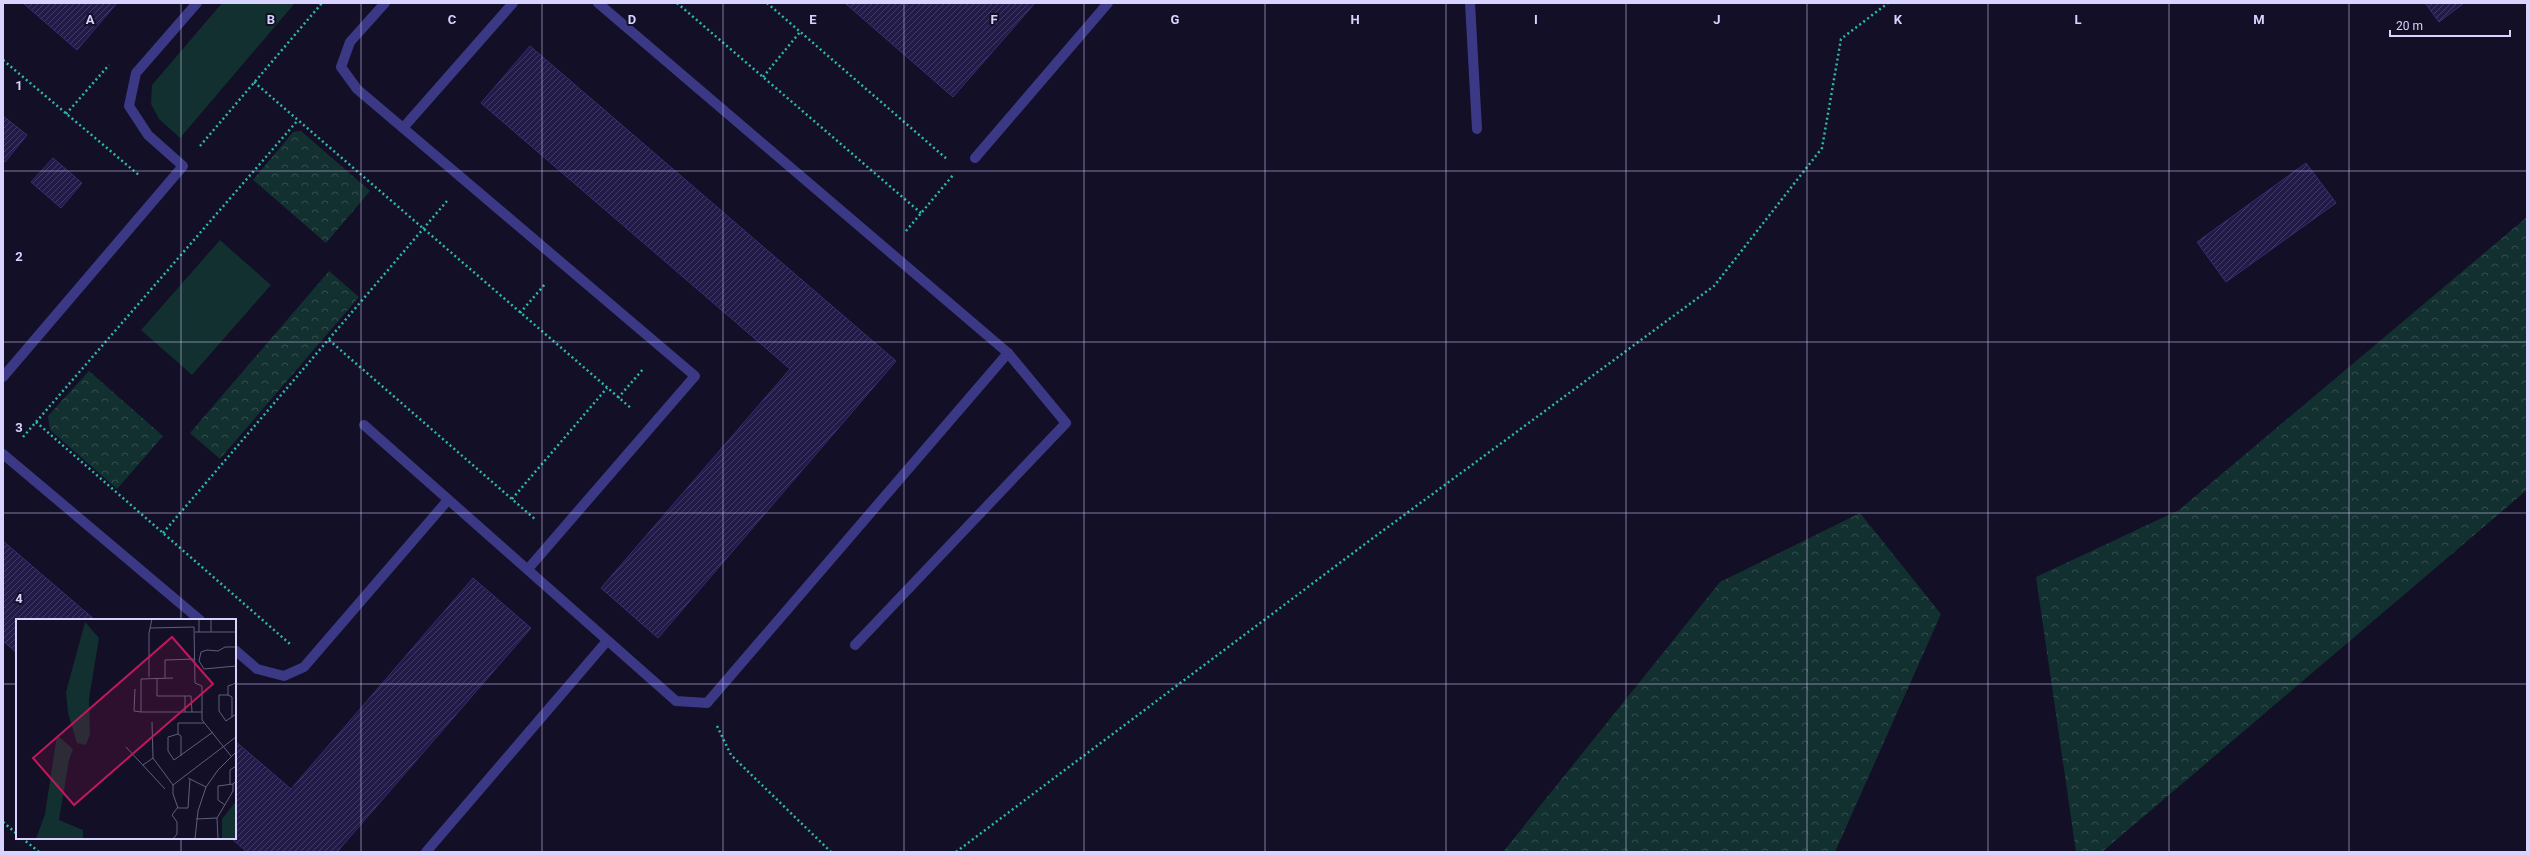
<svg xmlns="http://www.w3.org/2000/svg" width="2530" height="855" viewBox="0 0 2530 855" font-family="Roboto,sans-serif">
  <defs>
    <pattern id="forest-crowns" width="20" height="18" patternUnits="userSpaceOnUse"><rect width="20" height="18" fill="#12302f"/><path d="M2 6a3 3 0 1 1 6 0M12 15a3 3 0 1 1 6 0" fill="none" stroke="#344d4e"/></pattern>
    <pattern id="building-hatch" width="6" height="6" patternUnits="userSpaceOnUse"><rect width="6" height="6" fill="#231b47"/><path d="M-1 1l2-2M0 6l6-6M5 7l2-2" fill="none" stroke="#423b63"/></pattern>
  </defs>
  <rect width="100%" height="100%" fill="#120f26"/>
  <g fill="#12302f">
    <path d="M222,3H295L180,138L159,119L151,104L152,85Z"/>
    <path d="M220,240L271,285L192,375L141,330Z"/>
  </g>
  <g fill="url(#forest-crowns)">
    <path d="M301,131L370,191L326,243L253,180L293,132Z"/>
    <path d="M2527,217V490L2102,852H2076L2036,577L2179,510Z"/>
    <path d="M329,271L359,297L220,459L190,433Z"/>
    <path d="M89,371L163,436L117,489L50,430L48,416Z"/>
    <path d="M1860,513L1941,614L1835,852H1503L1720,582Z"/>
  </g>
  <g fill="url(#building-hatch)" stroke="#392c73">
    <path d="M23,3H117L77,50Z"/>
    <path d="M845,3H1035L953,97Z"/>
    <path d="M2425,3H2464L2439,22Z"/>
    <path d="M530,46L896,361L658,638L601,588L790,369L481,103Z"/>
    <path d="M3,116L27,135L5,162L3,160Z"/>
    <path d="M53,158L82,183L61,208L31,182Z"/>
    <path d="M2306,163L2336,203L2226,282L2197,242Z"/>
    <path d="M3,541L95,620H17V653L3,641Z"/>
    <path d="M473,578L531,628L337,852H247L231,838H235V741L291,789Z"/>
  </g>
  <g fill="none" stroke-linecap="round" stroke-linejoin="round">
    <g stroke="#2eb9ae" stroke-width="2.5" stroke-dasharray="2 3" stroke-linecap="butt">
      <path d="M677,3L921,213"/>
      <path d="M767,3L948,160"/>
      <path d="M3,60L140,176"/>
      <path d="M763,77L800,32"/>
      <path d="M254,82L632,409"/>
      <path d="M66,114L109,65"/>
      <path d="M200,146L322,3"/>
      <path d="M906,231L954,174"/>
      <path d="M520,313L546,283"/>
      <path d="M329,340L536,520"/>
      <path d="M618,398L644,368"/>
      <path d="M36,422L290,644"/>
      <path d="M23,437L298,120"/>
      <path d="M512,499L607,388"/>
      <path d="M163,533L447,201"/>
      <path d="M717,726L731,755L831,852"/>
      <path d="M3,822L17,834"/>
      <path d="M22,838L39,852"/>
      <path d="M956,852L1369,541L1714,286L1822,148L1841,39L1888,3"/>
    </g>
    <g stroke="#3b3985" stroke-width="10">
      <path d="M385,3L350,42L341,67L357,89L403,128"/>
      <path d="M513,3L403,128L695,376L528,569"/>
      <path d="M1470,3L1477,129"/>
      <path d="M975,158L1108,3"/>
      <path d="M3,377L183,166L148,135L129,106L136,73L197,3"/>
      <path d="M364,425L676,701L707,703L1008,353L598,3"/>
      <path d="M3,454L200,620"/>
      <path d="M855,645L1066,423L1008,353"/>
      <path d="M235,650L257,669L284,676L304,667L448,500"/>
      <path d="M426,852L607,641"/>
    </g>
  </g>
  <path fill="none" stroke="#d8d4ff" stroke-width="1" stroke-opacity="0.55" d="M181,3V620M361,3V852M542,3V852M723,3V852M904,3V852M1084,3V852M1265,3V852M1446,3V852M1626,3V852M1807,3V852M1988,3V852M2169,3V852M2349,3V852M3,171H2527M3,342H2527M3,513H2527M3,684H17M235,684H2527M181,838V852"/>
  <g transform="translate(16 619)">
    <rect width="220" height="220" fill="#120f26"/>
    <path d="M69,3L83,19L73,80L74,115L70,126L61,124L52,94L50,73ZM41,116L57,130L53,141L43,201L67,211V220H20L29,195ZM220,182V220H206V200Z" fill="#12302f"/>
    <path fill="none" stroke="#615e7d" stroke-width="1" d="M195,0V13M134,9L178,8L179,64L186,67V101L215,137M179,13H220M183,13V0M220,28H209L202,32L191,31L185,33L183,42L188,50L220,47M133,58V14L136,0M141,59V77H169V93M149,59V41L179,40M157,59L125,60V93H186M119,70L118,92L125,93M212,76H203V92L210,102L220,95M169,77H175L176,93M216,98V78L212,76V67L220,64M136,103L137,139L157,166M188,104H162V115L152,118V132L158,141L197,113M162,115L165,117V137M110,128L149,170M127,146L137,139M172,159L190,168M174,160L172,189H162L157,175V166L220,118M214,165V151L220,147M209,186L202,181V167L217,165M180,200L201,199M157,220L161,215V203L156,196L162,188M179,220L182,192L190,168L202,151L220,133M202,220L201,199L217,172V165L220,162"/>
    <path fill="#c2185b" fill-opacity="0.15" stroke="#c2185b" stroke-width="2" d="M156,18L197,65L58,186L17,139Z"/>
    <rect width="220" height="220" fill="none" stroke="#d8d4ff" stroke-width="2"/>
  </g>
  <g font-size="13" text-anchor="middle" font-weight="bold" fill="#d8d4ff" stroke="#120f26" stroke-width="4" stroke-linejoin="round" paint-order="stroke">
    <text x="90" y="24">A</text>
    <text x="271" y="24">B</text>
    <text x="452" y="24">C</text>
    <text x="632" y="24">D</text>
    <text x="813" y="24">E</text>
    <text x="994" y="24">F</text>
    <text x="1175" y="24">G</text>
    <text x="1355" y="24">H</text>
    <text x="1536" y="24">I</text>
    <text x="1717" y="24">J</text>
    <text x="1898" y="24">K</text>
    <text x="2078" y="24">L</text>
    <text x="2259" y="24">M</text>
    <text x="19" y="90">1</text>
    <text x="19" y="261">2</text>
    <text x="19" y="432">3</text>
    <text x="19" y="603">4</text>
  </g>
  <rect width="2530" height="855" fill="none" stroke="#d8d4ff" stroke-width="8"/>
  <path d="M2390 30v6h120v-6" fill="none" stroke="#d8d4ff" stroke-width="2"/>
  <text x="2396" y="30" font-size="12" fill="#d8d4ff" stroke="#120f26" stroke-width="3" paint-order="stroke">20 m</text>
</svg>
